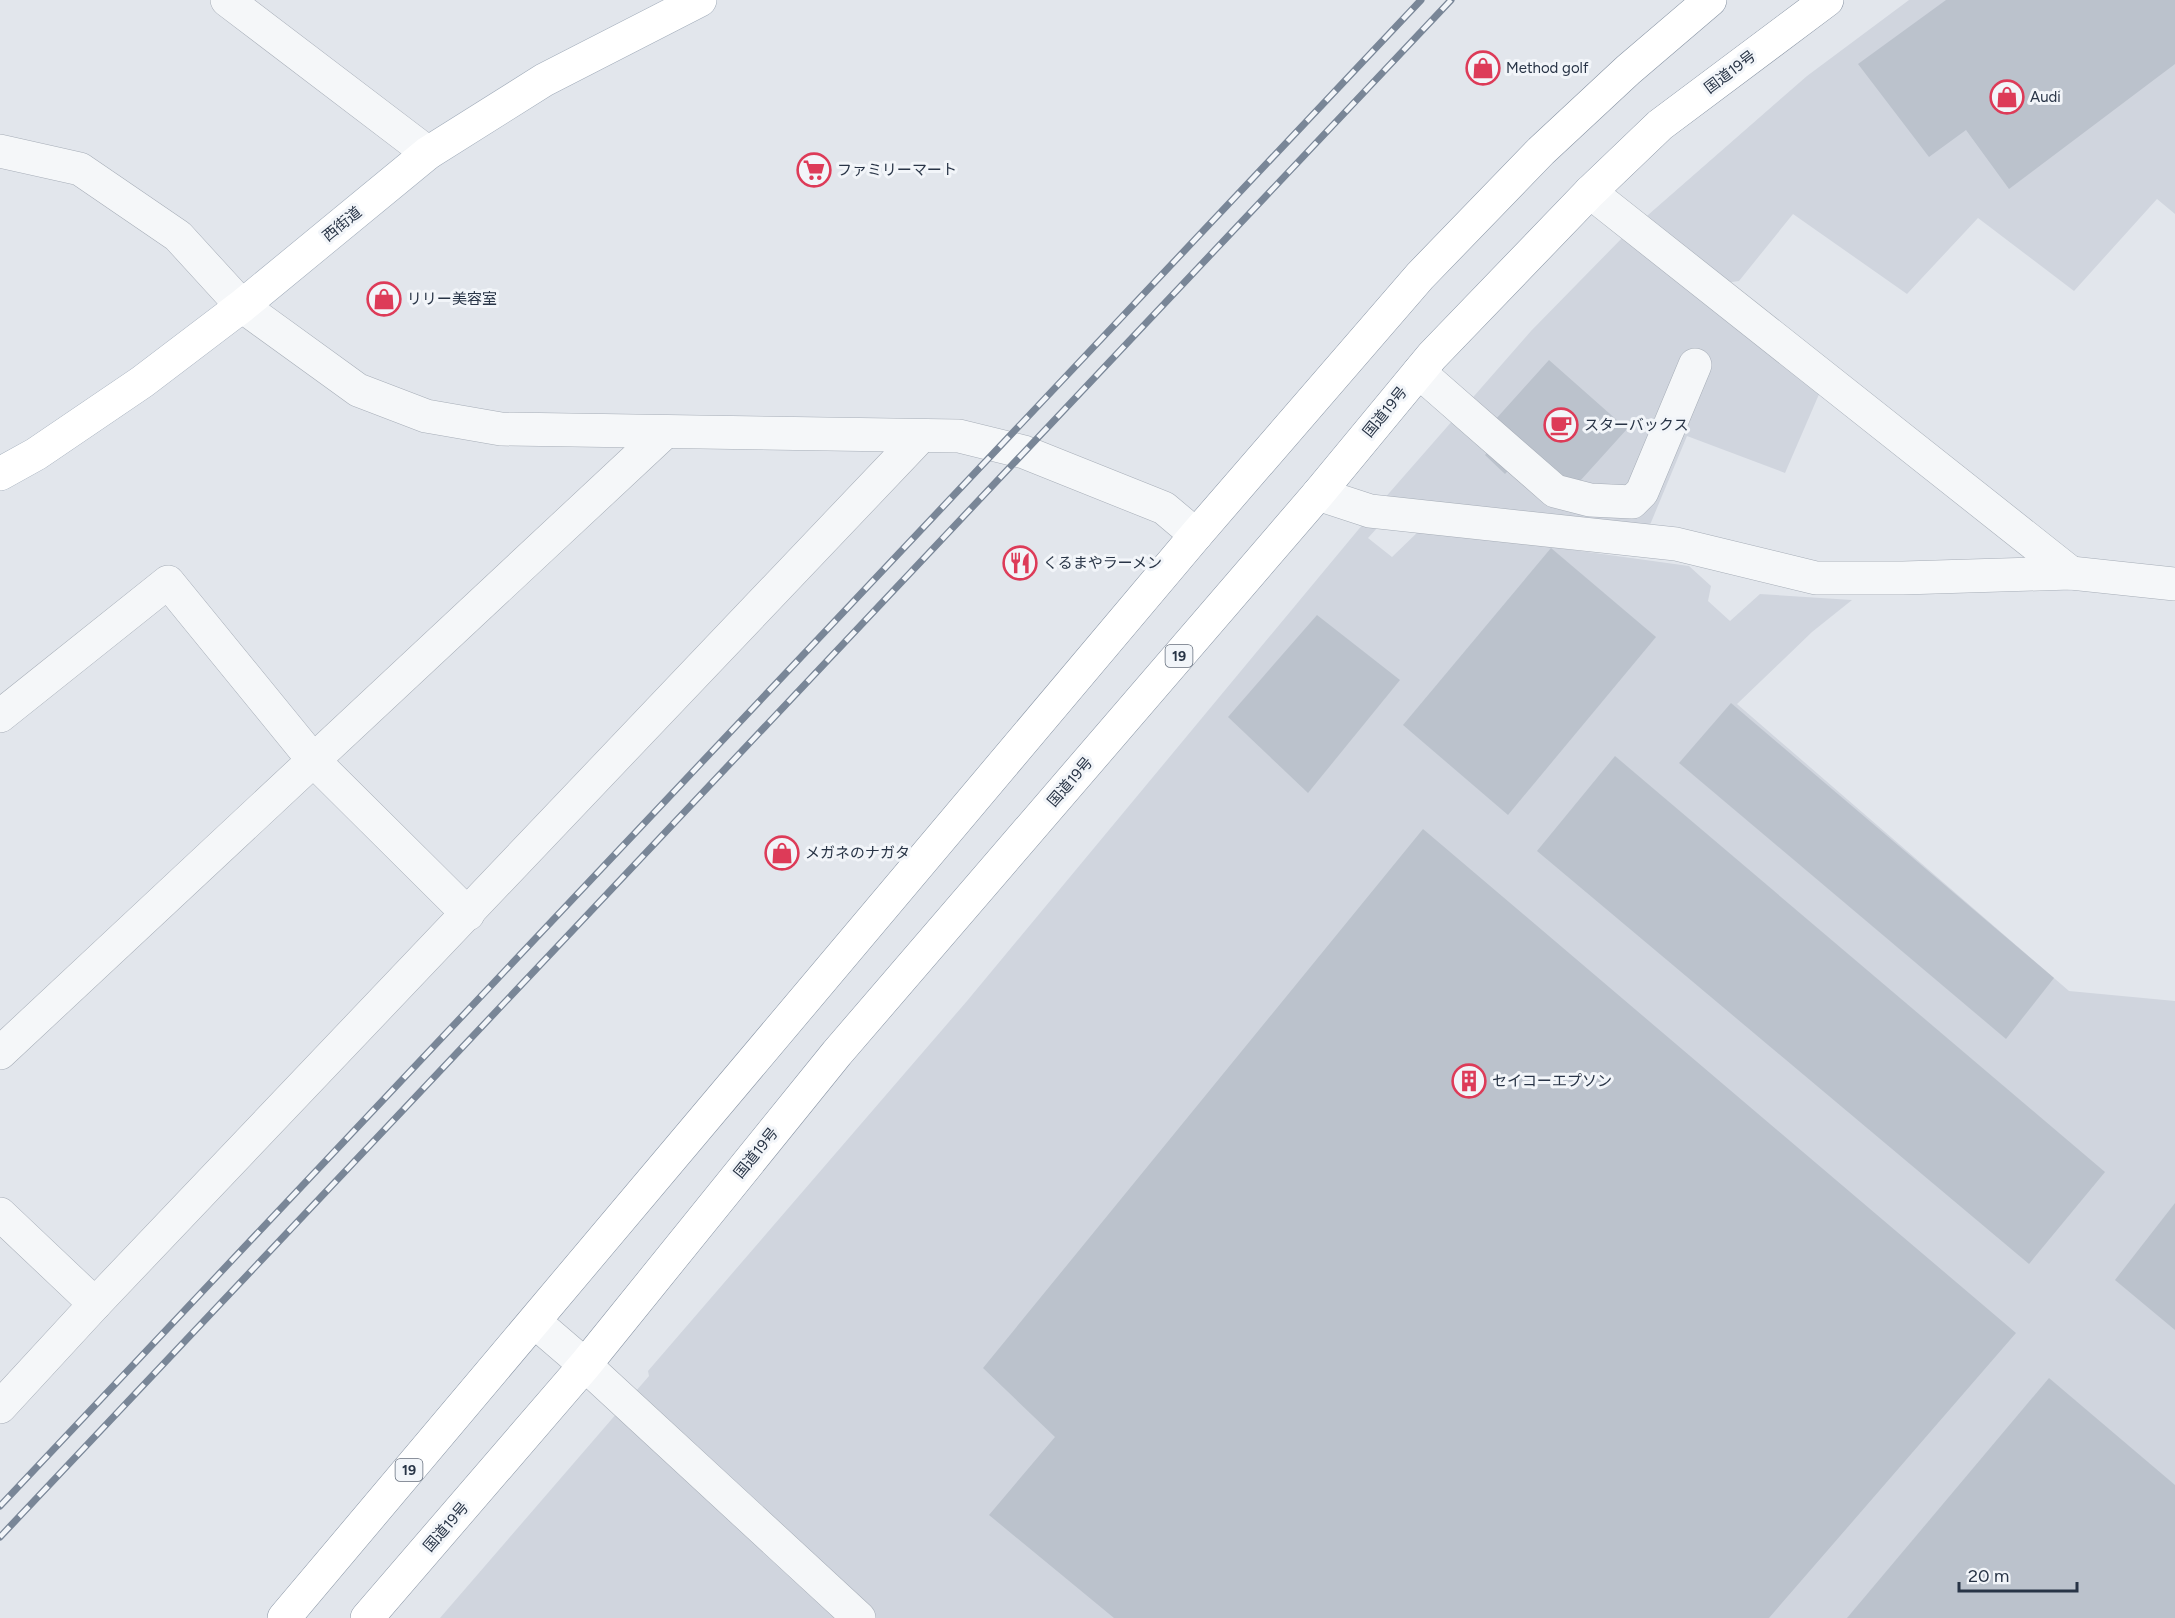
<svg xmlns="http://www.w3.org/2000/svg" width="2175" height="1618" viewBox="0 0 2175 1618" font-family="Figtree,'Noto Sans JP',sans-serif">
  <rect width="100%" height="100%" fill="#e2e6ec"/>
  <g fill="#d0d5de">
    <path d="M1909,0H2175V214L2157,199L2074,291L1978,218L1907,294L1793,214L1739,281L1725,283L1640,222L1807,76Z"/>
    <path d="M1625,235L1823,385L1785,473L1687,436L1647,532L1383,500L1531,331Z"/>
    <path d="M1363,524L1378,527L1368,538L1392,557L1421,529L1689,566L1711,586L1708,601L1730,621L1760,594L1852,600L1812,632L1737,704L2069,991L2175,1001V1618H440L649,1376L648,1371L967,1001Z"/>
  </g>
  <g fill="#bbc2cc">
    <path d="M1946,0H2175V64L2009,189L1966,130L1929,157L1858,64Z"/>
    <path d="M1549,360L1627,429L1571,491L1526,451L1505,474L1485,455L1507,431L1495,420Z"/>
    <path d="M1551,548L1656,637L1508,815L1403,725Z"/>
    <path d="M1317,615L1400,680L1308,793L1228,717Z"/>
    <path d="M1731,703L2054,978L2006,1039L1679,763Z"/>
    <path d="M1615,756L2105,1172L2029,1264L1537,851Z"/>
    <path d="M1423,829L2016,1333L1769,1618H1114L989,1515L1055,1437L983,1368Z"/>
    <path d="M2175,1203V1330L2115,1280Z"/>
    <path d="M2049,1378L2175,1485V1618H1847Z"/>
  </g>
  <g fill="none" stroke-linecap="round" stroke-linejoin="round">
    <g stroke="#a6adb7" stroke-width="34">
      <g id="minor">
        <path d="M227,0L428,153"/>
        <path d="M0,151L80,169L178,236L242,306L358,390L426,416L501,429L959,436L1024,452L1164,508L1196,535"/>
        <path d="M1590,192L2071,573"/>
        <path d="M1419,372L1555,491L1590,500L1632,502L1642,492L1695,365"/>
        <path d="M1318,494L1370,511L1676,544L1816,578H1903L2071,573L2175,584"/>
        <path d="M0,716L168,582L314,761L468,914"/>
        <path d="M0,1053L665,432"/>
        <path d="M0,1214L95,1304"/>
        <path d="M535,1322L585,1365L859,1618"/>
        <path d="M0,1407L95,1304L921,436"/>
      </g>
    </g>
    <g stroke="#a0abb9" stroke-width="34">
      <path id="major" d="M0,474L36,454L142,382L242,306L428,153L544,80L700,0"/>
    </g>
    <g stroke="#8894a4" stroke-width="34">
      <g id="highway">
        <path d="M284,1618L1196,535L1420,276L1541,151L1628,70L1710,0"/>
        <path d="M367,1618L585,1365L837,1053L1318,494L1432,356L1590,192L1660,125L1827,0"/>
      </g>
    </g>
    <use href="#minor" stroke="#f5f7f9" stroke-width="33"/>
    <use href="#major" stroke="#fff" stroke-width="33"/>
    <use href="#highway" stroke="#fff" stroke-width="33"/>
    <g stroke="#798697" stroke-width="7">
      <g id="rail">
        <path d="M0,1506L1421,0"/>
        <path d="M0,1537L1451,0"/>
      </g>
    </g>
    <use href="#rail" stroke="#f2f5f9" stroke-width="4.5" stroke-dasharray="14" stroke-linecap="butt"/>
  </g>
  <defs>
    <g id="shop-ring" transform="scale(1.725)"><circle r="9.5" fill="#f2f5f9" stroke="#dd3b58" stroke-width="1.5"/><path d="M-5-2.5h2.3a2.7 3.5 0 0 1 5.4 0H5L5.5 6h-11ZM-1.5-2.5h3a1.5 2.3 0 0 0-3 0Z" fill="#dd3b58"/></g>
    <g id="supermarket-ring" transform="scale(1.725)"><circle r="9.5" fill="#f2f5f9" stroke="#dd3b58" stroke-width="1.5"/><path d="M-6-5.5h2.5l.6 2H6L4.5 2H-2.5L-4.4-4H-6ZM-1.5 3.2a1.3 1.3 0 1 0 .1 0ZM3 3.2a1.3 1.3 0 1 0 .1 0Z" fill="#dd3b58"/></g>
    <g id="cafe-ring" transform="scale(1.725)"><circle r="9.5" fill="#f2f5f9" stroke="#dd3b58" stroke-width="1.5"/><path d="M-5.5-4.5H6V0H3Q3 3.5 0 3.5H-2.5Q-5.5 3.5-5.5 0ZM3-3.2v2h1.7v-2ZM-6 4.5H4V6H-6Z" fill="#dd3b58"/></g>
    <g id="restaurant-ring" transform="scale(1.725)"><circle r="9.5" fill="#f2f5f9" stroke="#dd3b58" stroke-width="1.5"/><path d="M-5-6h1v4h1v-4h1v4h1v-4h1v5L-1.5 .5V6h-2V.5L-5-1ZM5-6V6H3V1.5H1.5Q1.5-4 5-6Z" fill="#dd3b58"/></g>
    <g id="building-ring" transform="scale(1.725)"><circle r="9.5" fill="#f2f5f9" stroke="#dd3b58" stroke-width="1.5"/><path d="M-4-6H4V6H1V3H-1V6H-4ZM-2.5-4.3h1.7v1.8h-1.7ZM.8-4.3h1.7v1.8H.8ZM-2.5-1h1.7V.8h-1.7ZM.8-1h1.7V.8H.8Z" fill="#dd3b58"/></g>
  </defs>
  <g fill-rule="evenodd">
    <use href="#shop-ring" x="1483" y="68"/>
    <use href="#shop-ring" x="2007" y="97"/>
    <use href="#supermarket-ring" x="814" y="170"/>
    <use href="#shop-ring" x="384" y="299"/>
    <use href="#cafe-ring" x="1561" y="425"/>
    <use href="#restaurant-ring" x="1020" y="563"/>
    <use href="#shop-ring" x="782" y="853"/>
    <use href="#building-ring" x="1469" y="1081"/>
  </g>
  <g text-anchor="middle" stroke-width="6" stroke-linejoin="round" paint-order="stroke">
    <g fill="#f2f5f9" stroke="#656e7c" stroke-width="1.5">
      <rect x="1165.5" y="645" width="27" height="22" rx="4.5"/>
      <rect x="395.5" y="1459" width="27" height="22" rx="4.5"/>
    </g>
    <g font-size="14" font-weight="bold" fill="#283446">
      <text x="1179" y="661">19</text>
      <text x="409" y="1475">19</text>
    </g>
    <g font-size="15" fill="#283446" stroke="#f2f5f9" text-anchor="start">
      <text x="1506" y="73">Method golf</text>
      <text x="2030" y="102">Audi</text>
      <text x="837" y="175">ファミリーマート</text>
      <text x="407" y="304">リリー美容室</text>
      <text x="1584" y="430">スターバックス</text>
      <text x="1043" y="568">くるまやラーメン</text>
      <text x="805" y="858">メガネのナガタ</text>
      <text x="1492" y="1086">セイコーエプソン</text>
    </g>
    <g font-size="15" fill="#283446" stroke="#f2f5f9">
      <text transform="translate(1730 72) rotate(-37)" y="5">国道19号</text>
      <text transform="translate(342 224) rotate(-39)" y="5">西街道</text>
      <text transform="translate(1385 412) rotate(-51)" y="5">国道19号</text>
      <text transform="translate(1070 782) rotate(-49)" y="5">国道19号</text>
      <text transform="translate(756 1153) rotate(-51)" y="5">国道19号</text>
      <text transform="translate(446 1527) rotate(-49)" y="5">国道19号</text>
    </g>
  </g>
  <path d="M1959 1582v9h118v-9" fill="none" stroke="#283446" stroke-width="3"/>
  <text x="1968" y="1582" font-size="18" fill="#283446" stroke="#f2f5f9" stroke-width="4.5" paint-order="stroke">20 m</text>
</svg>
